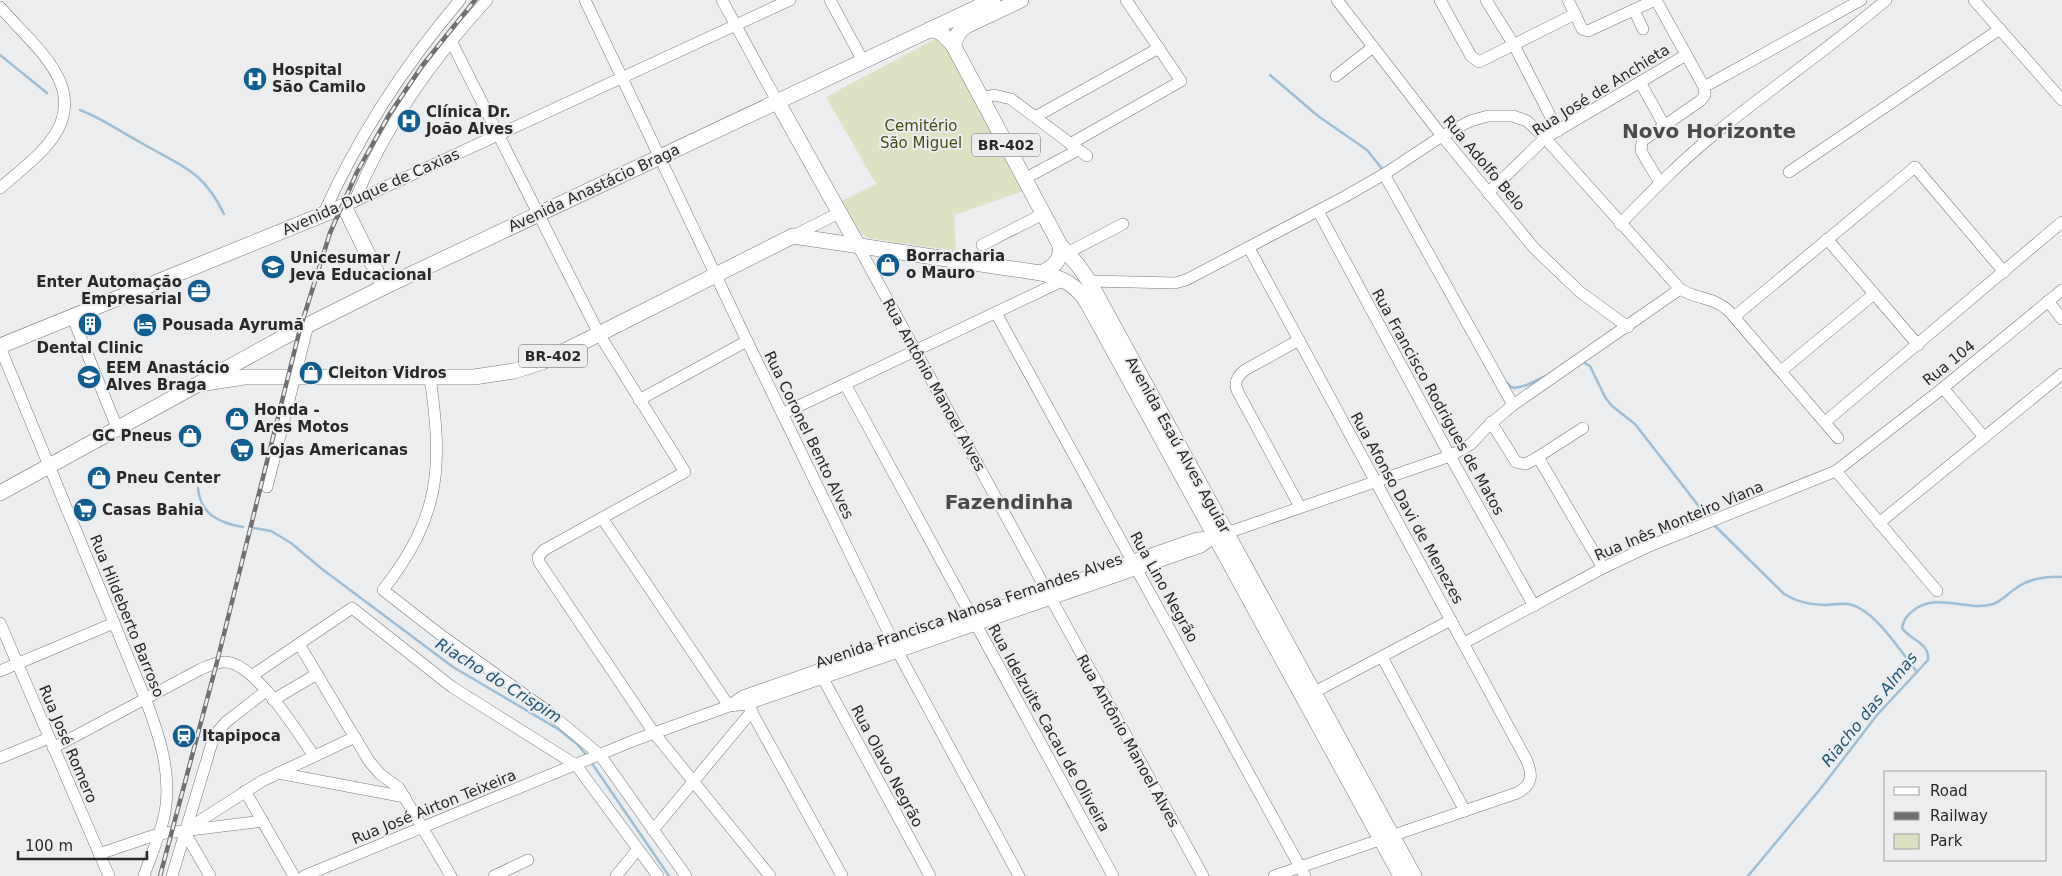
<svg xmlns="http://www.w3.org/2000/svg" width="2062" height="876" viewBox="0 0 2062 876" font-family="'DejaVu Sans',sans-serif">
  <rect width="100%" height="100%" fill="#ebedef"/>
  <path fill="#dce3c2" d="M941,36L1024,191L954,215L956,251L868,238L860,233L842,201L876,184L826,97Z"/>
  <g fill="none" stroke-linecap="round" stroke-linejoin="round">
    <g stroke="#9fbfd6" stroke-width="2.5">
      <path d="M0,55L47,93"/>
      <path d="M1270,75L1318,116L1367,150L1383,170"/>
      <path d="M80,110C101,118 118,130 138,141C178,165 202,168 224,214"/>
      <path d="M1581,361L1590,366L1605,397L1612,406L1635,424L1708,518"/>
      <path d="M1506,382L1511,387L1515,388L1527,385L1546,376"/>
      <path d="M198,488C200,514 219,523 243,527"/>
      <path d="M1713,524L1784,594C1797,602 1810,605 1825,605C1833,605 1840,603 1848,604C1874,608 1901,652 1917,672"/>
      <path d="M254,528L271,531L291,543L322,569L453,667L558,729L577,744L588,757"/>
      <path d="M591,762L669,876"/>
      <path d="M1748,876L1821,788L1877,715L1928,660C1930,643 1910,640 1902,628C1903,620 1907,615 1914,610C1938,592 1967,612 1993,604C2002,601 2007,594 2015,589C2027,579 2046,576 2062,577"/>
    </g>
    <g stroke="#76787a" stroke-width="12">
      <g id="minor">
        <path d="M585,0L747,341L898,652L1019,876"/>
        <path d="M722,0L777,101"/>
        <path d="M830,0L863,61"/>
        <path d="M1337,0L1442,136L1534,248L1580,292L1628,327"/>
        <path d="M1440,0L1471,56L1479,62L1575,14L1582,29L1588,31L1655,0"/>
        <path d="M1486,0L1514,45L1558,131"/>
        <path d="M1568,0L1575,14"/>
        <path d="M1656,0L1704,87"/>
        <path d="M1974,0L2062,100"/>
        <path d="M0,7C34,47 94,89 48,144C34,161 16,174 0,188"/>
        <path d="M1634,10L1643,29"/>
        <path d="M451,41L599,334L685,472L544,550L538,557L539,562L654,733L770,876"/>
        <path d="M1336,76L1373,47"/>
        <path d="M1640,82L1664,125"/>
        <path d="M981,98L994,95L1011,99L1087,156"/>
        <path d="M1035,117L1159,48"/>
        <path d="M1070,144L1181,81L1126,0"/>
        <path d="M1789,172L2000,29"/>
        <path d="M1384,174L1513,405"/>
        <path d="M1024,179L1078,150"/>
        <path d="M1660,183L1641,151L1642,141L1700,101L1705,95L1704,87L1861,0"/>
        <path d="M1488,193L1545,138L1686,55"/>
        <path d="M354,202C386,125 431,61 487,0"/>
        <path d="M344,206L790,0"/>
        <path d="M1318,211L1450,456L1534,606"/>
        <path d="M323,215C358,136 404,66 460,0"/>
        <path d="M1620,224C1651,192 1682,160 1717,132C1773,87 1832,46 1886,0"/>
        <path d="M793,236L839,213"/>
        <path d="M1827,239L1918,345"/>
        <path d="M857,244L1203,876"/>
        <path d="M982,245L1043,214"/>
        <path d="M1249,248L1526,759C1533,774 1533,785 1517,793L1274,876"/>
        <path d="M1067,253L1123,224"/>
        <path d="M1089,281L1175,283L1186,280L1346,196L1386,173L1442,136L1470,121L1488,116H1513L1527,121L1545,138L1680,289C1698,300 1712,296 1729,311L1838,438"/>
        <path d="M2048,301L2062,319"/>
        <path d="M996,313L1305,876"/>
        <path d="M72,316L118,430"/>
        <path d="M1735,316L1915,167L2004,272"/>
        <path d="M1299,340L1245,370C1236,377 1233,384 1239,394L1300,507"/>
        <path d="M0,347L145,698C160,737 174,779 163,821C158,840 150,858 144,876"/>
        <path d="M1781,371L1874,294"/>
        <path d="M430,377C443,467 441,516 383,590L442,636L546,710L600,755L686,876"/>
        <path d="M845,384L1113,876"/>
        <path d="M1943,388L1984,437"/>
        <path d="M639,400L747,341"/>
        <path d="M782,414L1064,280"/>
        <path d="M1491,422L1516,462L1526,464L1538,457L1603,568"/>
        <path d="M1825,422L2062,222"/>
        <path d="M1538,457L1583,428"/>
        <path d="M1836,471L1937,591"/>
        <path d="M267,487L308,325"/>
        <path d="M602,518L729,706"/>
        <path d="M1879,523L2062,374"/>
        <path d="M0,623L109,876"/>
        <path d="M1464,643L1603,568L1647,547L1836,471L1943,388L2062,290"/>
        <path d="M299,644L369,761L380,774L399,788L451,876"/>
        <path d="M1382,657L1465,811"/>
        <path d="M0,671L114,623"/>
        <path d="M819,671L930,876"/>
        <path d="M253,675L352,608L452,687L576,765L658,876"/>
        <path d="M1307,696L1451,620"/>
        <path d="M744,698L842,876"/>
        <path d="M273,700L317,674"/>
        <path d="M729,706L743,696L1197,538L1215,537L1450,456L1471,444L1488,426L1513,405L1680,289"/>
        <path d="M53,748L201,669C209,666 217,661 226,662C256,664 297,732 314,756"/>
        <path d="M0,758L49,738"/>
        <path d="M278,773L405,797"/>
        <path d="M245,791L294,876"/>
        <path d="M653,830L752,711"/>
        <path d="M184,831L262,781L355,737"/>
        <path d="M184,831L210,876"/>
        <path d="M99,854L158,834L263,821"/>
        <path d="M172,876L214,736L226,722L266,691"/>
        <path d="M304,876L635,740L729,706L748,704L1201,547L1215,537"/>
        <path d="M494,876L528,860"/>
        <path d="M616,876L638,849"/>
      </g>
    </g>
    <g stroke="#76787a" stroke-width="16">
      <g id="major">
        <path d="M929,30C940,29 946,37 953,45L1060,245L1077,264L1089,281L1414,876"/>
        <path d="M953,45L959,32L966,26L1021,0"/>
        <path d="M777,101L857,244"/>
        <path d="M1041,273C1054,267 1062,260 1060,245"/>
        <path d="M0,346L344,206L384,287"/>
        <path d="M199,384L244,377H474L514,371L542,362L599,334L793,236L1041,273C1063,278 1077,285 1088,304L1401,876"/>
        <path d="M0,493L282,338L384,287L993,0"/>
      </g>
    </g>
    <use href="#minor" stroke="#fff" stroke-width="11"/>
    <use href="#major" stroke="#fff" stroke-width="15"/>
    <g stroke="#6f6f71" stroke-width="4.5">
      <path id="rail" d="M160,876L217,662L300,329L330,233L357,172L389,115L422,66L475,0"/>
    </g>
    <use href="#rail" stroke="#ebedef" stroke-width="2.5" stroke-dasharray="8" stroke-linecap="butt"/>
  </g>
  <defs>
    <g id="hospital-disc" transform="scale(1.25)"><circle r="9.5" fill="#115e91" stroke="#ebedef"/><path d="M-5-5h3v3.5h4V-5h3V5h-3V1.5h-4V5h-3Z" fill="#fff"/></g>
    <g id="shop-disc" transform="scale(1.25)"><circle r="9.5" fill="#115e91" stroke="#ebedef"/><path d="M-5-2.5h2.3a2.7 3.5 0 0 1 5.4 0H5L5.5 6h-11ZM-1.5-2.5h3a1.5 2.3 0 0 0-3 0Z" fill="#fff"/></g>
    <g id="university-disc" transform="scale(1.25)"><circle r="9.5" fill="#115e91" stroke="#ebedef"/><path d="M0-5L7-2L0 1L-7-2ZM-4 1L0 2.5L4 1V4Q0 6-4 4Z" fill="#fff"/></g>
    <g id="office-disc" transform="scale(1.25)"><circle r="9.5" fill="#115e91" stroke="#ebedef"/><path d="M-6-3h4V-5.5h4V-3h4V5H-6ZM-1-4.5V-3h2v-1.5ZM-6 0V1H6V0Z" fill="#fff"/></g>
    <g id="building-disc" transform="scale(1.25)"><circle r="9.5" fill="#115e91" stroke="#ebedef"/><path d="M-4-6H4V6H1V3H-1V6H-4ZM-2.5-4.3h1.7v1.8h-1.7ZM.8-4.3h1.7v1.8H.8ZM-2.5-1h1.7V.8h-1.7ZM.8-1h1.7V.8H.8Z" fill="#fff"/></g>
    <g id="hotel-disc" transform="scale(1.25)"><circle r="9.5" fill="#115e91" stroke="#ebedef"/><path d="M-6-4.5h1.5V1H6V5H4.5V3h-9V5H-6ZM-4 0a1.8 1.8 0 1 1 3.6 0ZM.5 0V-2.5h3Q6-2.5 6 0Z" fill="#fff"/></g>
    <g id="school-disc" transform="scale(1.25)"><circle r="9.5" fill="#115e91" stroke="#ebedef"/><path d="M0-5L7-2L0 1L-7-2ZM-4 1L0 2.5L4 1V4Q0 6-4 4Z" fill="#fff"/></g>
    <g id="supermarket-disc" transform="scale(1.25)"><circle r="9.5" fill="#115e91" stroke="#ebedef"/><path d="M-6-5.5h2.5l.6 2H6L4.5 2H-2.5L-4.4-4H-6ZM-1.5 3.2a1.3 1.3 0 1 0 .1 0ZM3 3.2a1.3 1.3 0 1 0 .1 0Z" fill="#fff"/></g>
    <g id="station-disc" transform="scale(1.25)"><circle r="9.5" fill="#115e91" stroke="#ebedef"/><path d="M-3-6H3Q5-6 5-4V2Q5 4 3 4L4.5 6H3L1.5 4h-3L-3 6H-4.5L-3 4Q-5 4-5 2V-4Q-5-6-3-6ZM-3.5-4v3h7v-3ZM-3.5 1v1.5H-2V1ZM2 1v1.5H3.5V1Z" fill="#fff"/></g>
  </defs>
  <g fill-rule="evenodd">
    <use href="#hospital-disc" x="255" y="79"/>
    <use href="#hospital-disc" x="409" y="121"/>
    <use href="#shop-disc" x="888" y="265"/>
    <use href="#university-disc" x="273" y="267"/>
    <use href="#office-disc" x="199" y="291"/>
    <use href="#building-disc" x="90" y="324"/>
    <use href="#hotel-disc" x="145" y="325"/>
    <use href="#shop-disc" x="311" y="373"/>
    <use href="#school-disc" x="89" y="377"/>
    <use href="#shop-disc" x="237" y="419"/>
    <use href="#shop-disc" x="190" y="436"/>
    <use href="#supermarket-disc" x="242" y="450"/>
    <use href="#shop-disc" x="99" y="478"/>
    <use href="#supermarket-disc" x="85" y="510"/>
    <use href="#station-disc" x="184" y="736"/>
  </g>
  <g text-anchor="middle" stroke-width="4" stroke-linejoin="round" paint-order="stroke">
    <g fill="#ebedef" stroke="#636465" stroke-width="1">
      <rect x="972" y="133.5" width="68" height="23" rx="4"/>
      <rect x="519" y="344.5" width="68" height="23" rx="4"/>
    </g>
    <g font-size="14" font-weight="bold" fill="#29292a">
      <text x="1006" y="150">BR-402</text>
      <text x="553" y="361">BR-402</text>
    </g>
    <g font-size="15" font-weight="bold" fill="#29292a" stroke="#ebedef" text-anchor="start">
      <text x="272" y="75">Hospital<tspan x="272" dy="17">São Camilo</tspan></text>
      <text x="426" y="117">Clínica Dr.<tspan x="426" dy="17">João Alves</tspan></text>
      <text x="906" y="261">Borracharia<tspan x="906" dy="17">o Mauro</tspan></text>
      <text x="290" y="263">Unicesumar /<tspan x="290" dy="17">Jeva Educacional</tspan></text>
      <text x="182" y="287" text-anchor="end">Enter Automação<tspan x="182" dy="17">Empresarial</tspan></text>
      <text x="162" y="330">Pousada Ayrumã</text>
      <text x="90" y="353" text-anchor="middle">Dental Clinic</text>
      <text x="106" y="373">EEM Anastácio<tspan x="106" dy="17">Alves Braga</tspan></text>
      <text x="328" y="378">Cleiton Vidros</text>
      <text x="254" y="415">Honda -<tspan x="254" dy="17">Ares Motos</tspan></text>
      <text x="172" y="441" text-anchor="end">GC Pneus</text>
      <text x="260" y="455">Lojas Americanas</text>
      <text x="116" y="483">Pneu Center</text>
      <text x="102" y="515">Casas Bahia</text>
      <text x="202" y="741">Itapipoca</text>
    </g>
    <g font-size="15" fill="#29292a" stroke="#ebedef">
      <text transform="translate(1601 90) rotate(-32)" y="5">Rua José de Anchieta</text>
      <text transform="translate(1484 163) rotate(50)" y="5">Rua Adolfo Belo</text>
      <text transform="translate(594 188) rotate(-25)" y="5">Avenida Anastácio Braga</text>
      <text transform="translate(371 192) rotate(-24)" y="5">Avenida Duque de Caxias</text>
      <text transform="translate(1949 363) rotate(-39)" y="5">Rua 104</text>
      <text transform="translate(934 385) rotate(61)" y="5">Rua Antônio Manoel Alves</text>
      <text transform="translate(1438 402) rotate(61)" y="5">Rua Francisco Rodrigues de Matos</text>
      <text transform="translate(809 435) rotate(64)" y="5">Rua Coronel Bento Alves</text>
      <text transform="translate(1178 445) rotate(61)" y="5">Avenida Esaú Alves Aguiar</text>
      <text transform="translate(1407 508) rotate(61)" y="5">Rua Afonso Davi de Menezes</text>
      <text transform="translate(1679 521) rotate(-23)" y="5">Rua Inês Monteiro Viana</text>
      <text transform="translate(1164 587) rotate(61)" y="5">Rua Lino Negrão</text>
      <text transform="translate(969 611) rotate(-19)" y="5">Avenida Francisca Nanosa Fernandes Alves</text>
      <text transform="translate(127 616) rotate(68)" y="5">Rua Hildeberto Barroso</text>
      <text transform="translate(1049 728) rotate(61)" y="5">Rua Idelzuite Cacau de Oliveira</text>
      <text transform="translate(1128 741) rotate(61)" y="5">Rua Antônio Manoel Alves</text>
      <text transform="translate(68 744) rotate(67)" y="5">Rua José Romero</text>
      <text transform="translate(887 766) rotate(62)" y="5">Rua Olavo Negrão</text>
      <text transform="translate(434 807) rotate(-22)" y="5">Rua José Airton Teixeira</text>
    </g>
    <g font-size="15" fill="#464e17" stroke="#ebedef">
      <text x="921" y="131">Cemitério<tspan x="921" dy="17">São Miguel</tspan></text>
    </g>
    <g font-size="16" font-style="italic" fill="#205576" stroke="#ebedef">
      <text transform="translate(499 680) rotate(32)" y="6">Riacho do Crispim</text>
      <text transform="translate(1869 709) rotate(-51)" y="6">Riacho das Almas</text>
    </g>
    <g font-size="20" font-weight="bold" fill="#484a4b" stroke="#ebedef">
      <text x="1709" y="138">Novo Horizonte</text>
      <text x="1009" y="509">Fazendinha</text>
    </g>
  </g>
  <rect x="1884" y="771" width="162" height="90" fill="#ebedef" stroke="#9d9fa0"/>
  <rect x="1894" y="787" width="25" height="8" fill="#ffffff" stroke="#9d9fa0"/>
  <text x="1930" y="796" font-size="15" fill="#29292a">Road</text>
  <rect x="1894" y="812" width="25" height="8" fill="#6f6f71" stroke="#9d9fa0"/>
  <text x="1930" y="821" font-size="15" fill="#29292a">Railway</text>
  <rect x="1894" y="834" width="25" height="15" fill="#dce3c2" stroke="#9d9fa0"/>
  <text x="1930" y="846" font-size="15" fill="#29292a">Park</text>
  <path d="M18 851v8h129v-8" fill="none" stroke="#29292a" stroke-width="2.5"/>
  <text x="25" y="851" font-size="15" fill="#29292a" stroke="#ebedef" stroke-width="4" paint-order="stroke">100 m</text>
</svg>
